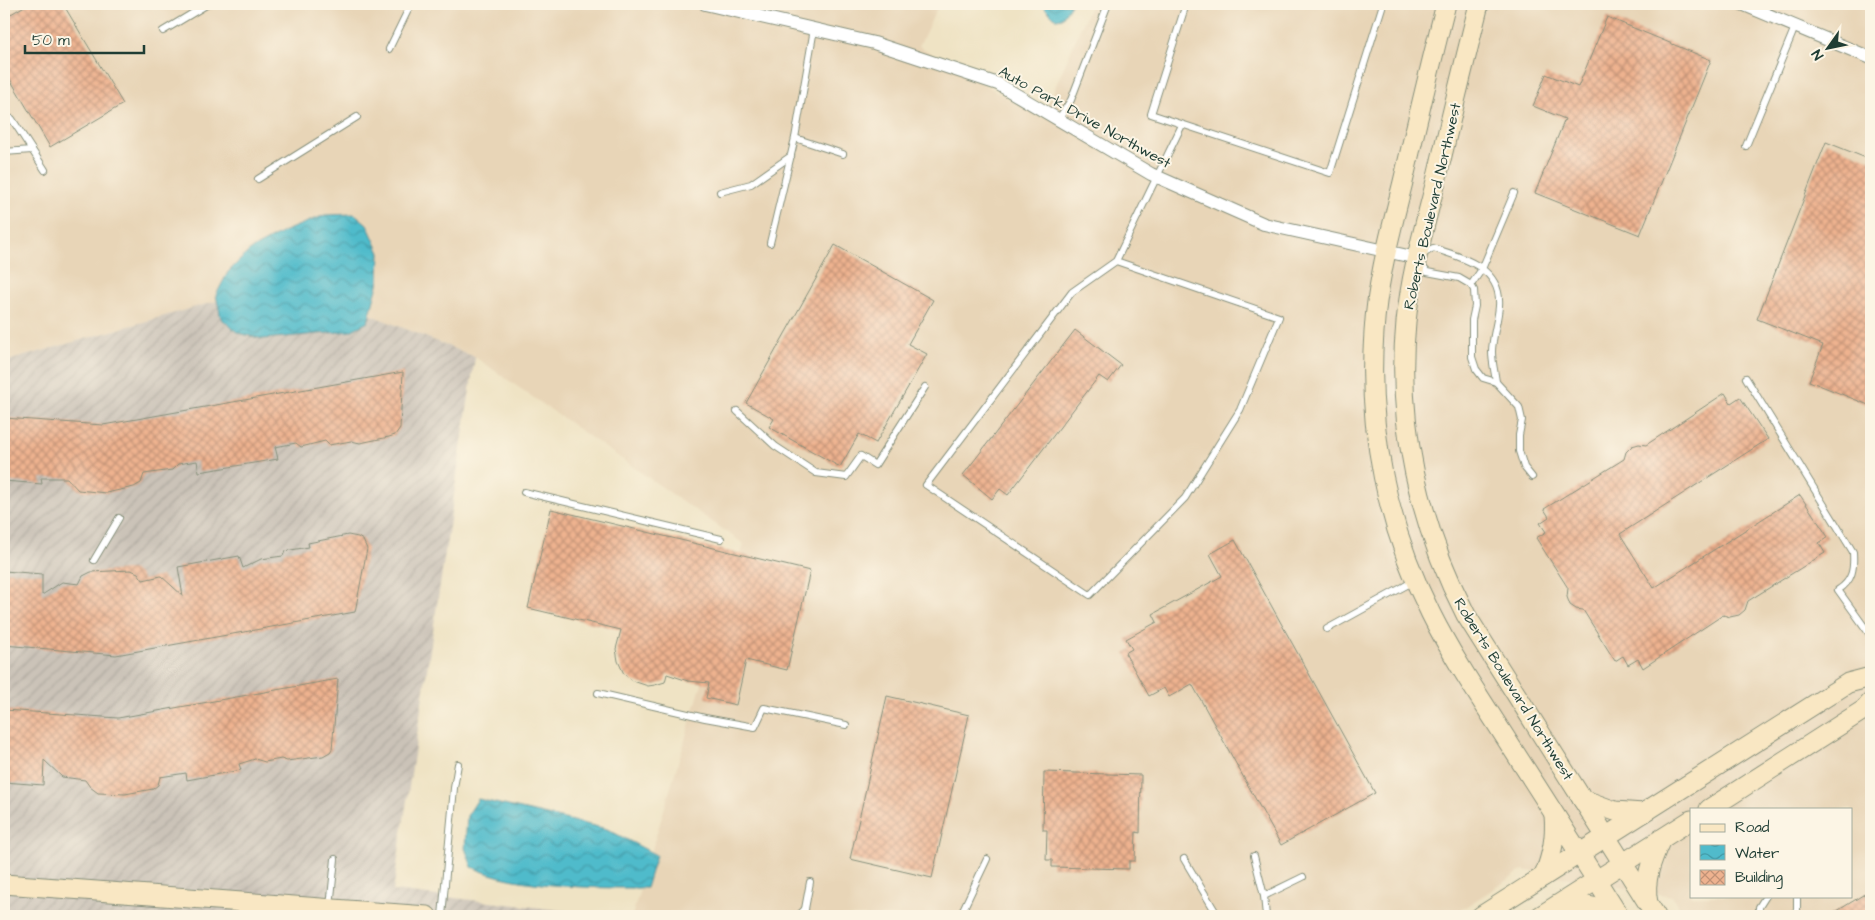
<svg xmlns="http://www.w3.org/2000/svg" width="1875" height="920" viewBox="0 0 1875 920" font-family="'Architects Daughter',sans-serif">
  <defs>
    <pattern id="industrial-furrows" width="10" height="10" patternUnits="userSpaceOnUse" patternTransform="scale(1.25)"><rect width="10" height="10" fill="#cbc3b8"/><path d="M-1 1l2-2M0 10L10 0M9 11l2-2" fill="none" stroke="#aea89f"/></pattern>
    <pattern id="water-waves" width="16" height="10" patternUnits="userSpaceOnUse" patternTransform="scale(1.25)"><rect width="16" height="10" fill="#50bbcb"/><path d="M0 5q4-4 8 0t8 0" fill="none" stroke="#4299a6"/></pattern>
    <pattern id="building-cross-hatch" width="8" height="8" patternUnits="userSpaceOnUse" patternTransform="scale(1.25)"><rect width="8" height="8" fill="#eeb28f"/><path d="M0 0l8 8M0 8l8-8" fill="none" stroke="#c09276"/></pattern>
  </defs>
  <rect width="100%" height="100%" fill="#fcf5e5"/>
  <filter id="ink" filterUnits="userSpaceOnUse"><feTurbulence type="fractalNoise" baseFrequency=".02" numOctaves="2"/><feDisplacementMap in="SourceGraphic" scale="10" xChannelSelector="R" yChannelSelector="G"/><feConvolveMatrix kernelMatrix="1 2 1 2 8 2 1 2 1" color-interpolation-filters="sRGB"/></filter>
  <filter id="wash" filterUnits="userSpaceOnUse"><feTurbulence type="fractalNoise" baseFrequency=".0096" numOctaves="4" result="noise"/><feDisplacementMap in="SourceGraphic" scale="20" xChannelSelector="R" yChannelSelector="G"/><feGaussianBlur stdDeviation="1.12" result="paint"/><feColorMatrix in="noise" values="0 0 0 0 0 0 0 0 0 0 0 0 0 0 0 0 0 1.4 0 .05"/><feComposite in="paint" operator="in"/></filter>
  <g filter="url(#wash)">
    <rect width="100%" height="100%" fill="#efe3c4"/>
    <path fill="#e8d5b7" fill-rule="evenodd" d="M4,4H939L919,46L1042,118L1091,4H1871V916H1684L1672,896L1523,870L1451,916H632L744,544L475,357L287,281L4,362ZM1691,809H1851V896H1691Z"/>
    <path fill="url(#industrial-furrows)" d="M287,281L475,357L393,891L611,916H4V362Z"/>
    <g fill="url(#water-waves)" stroke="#387c80">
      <path d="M1041,4H1071L1062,18L1056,19Z"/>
      <path d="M355,214L367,224L380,253L379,281L368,322L350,331L263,339L238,333L221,318L216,295L228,272L248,252L257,246L285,231L325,215Z"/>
      <path d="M478,799L607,829L656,855L646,888C597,888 515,888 472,867L465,848L467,816Z"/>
    </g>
    <g id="blocks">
      <g fill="url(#building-cross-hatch)">
        <path d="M28,4H63L123,104L50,147L4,69V18Z"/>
        <path d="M1607,17L1711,60L1640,235L1535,193L1565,119L1533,106L1546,74L1578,87Z"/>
        <path d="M1826,142L1871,160V406L1809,381L1823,345L1757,319Z"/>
        <path d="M835,245L933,300L908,344L927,354L876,443L859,434L840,467L769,427L774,419L746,403Z"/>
        <path d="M1075,330L1121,365L1108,382L1099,376L1008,495L1000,489L992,499L963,475Z"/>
        <path d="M403,372L400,428L395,435L389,437L360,443L351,441L329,445L325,441L301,447L296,443L275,447L278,459L199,472L197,461L178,464L172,470L144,474L141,483L134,487L106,493L78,490L67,478H41L42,484L4,481V418L103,425Z"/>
        <path d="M1725,393L1731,403L1740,397L1768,439L1620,534L1654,588L1800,495L1828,537L1819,543L1825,553L1748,601L1745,610L1739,615L1730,617L1723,615L1643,668L1638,659L1628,665L1623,656L1615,661L1583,610L1576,609L1570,605L1567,597L1568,588L1536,538L1546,532L1540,523L1549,517L1544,509L1624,459L1626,452L1632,446L1639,444L1646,445Z"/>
        <path d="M551,509L810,571L787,670L746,660L736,705L706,698L709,683L688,681L667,674L665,682L655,685L648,686L633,681L624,674L618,661L616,649L621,630L528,608Z"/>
        <path d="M348,535L358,537L363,540L367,549L355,612L116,655L4,645V571L42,574V595L62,582L79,584L83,576L91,572L131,570L138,573L143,580L161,576L183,596L178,567L239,556L243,568L261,559L283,556L285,551L309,547L308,543Z"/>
        <path d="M1235,540L1375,793L1281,845L1192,684L1169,697L1164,688L1149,696L1125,653L1132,649L1126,639L1157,622L1153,614L1222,576L1210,554Z"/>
        <path d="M338,679L332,749L330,752L323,756L287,761L281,759L265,762L255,759L239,764L241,770L187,780L186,773L160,777L158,785L153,789L125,794L98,793L90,787L85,780L62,777L44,760L43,785L4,782V710L118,718Z"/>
        <path d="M887,696L969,715L932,878L850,859Z"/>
        <path d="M1044,772L1141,775L1140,833L1136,832L1135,861H1129V869L1052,867V860H1046L1047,830H1043Z"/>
        <path d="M1871,890V916H1829Z"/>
      </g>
    </g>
  </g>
  <g filter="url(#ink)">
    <use href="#blocks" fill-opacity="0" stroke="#87907c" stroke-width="1"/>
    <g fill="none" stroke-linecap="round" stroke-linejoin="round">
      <g stroke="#87907c" stroke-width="8">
        <g id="lane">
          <path d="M1186,4L1151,114L1330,173L1383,4"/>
          <path d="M756,15L759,4"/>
          <path d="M163,31L208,4"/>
          <path d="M389,49L411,4"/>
          <path d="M12,119L45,170"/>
          <path d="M1058,120L1071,100L1108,4"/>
          <path d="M795,138L843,154"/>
          <path d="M1746,146L1795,27"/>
          <path d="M4,152L32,150"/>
          <path d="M258,179L357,117"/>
          <path d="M720,192L751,184L791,156"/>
          <path d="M770,243L795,138L814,29"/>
          <path d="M1422,255L1433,248C1461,257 1502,267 1499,306C1498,321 1492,337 1492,352C1492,362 1495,373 1496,382"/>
          <path d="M1116,261L1072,292L926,485L1090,595L1185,498L1240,410L1279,317L1116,261L1182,125"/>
          <path d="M1420,263L1427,272L1459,278L1471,285L1474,290L1475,306L1472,320V357L1476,369L1483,378L1496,382L1519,407L1522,420L1519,435V451L1524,467L1532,477"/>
          <path d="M1471,285L1482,269L1514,193"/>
          <path d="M1746,378L1853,552C1854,568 1853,581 1838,590L1871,636"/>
          <path d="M737,411L775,446L816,473L846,477L861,456L875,465L925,387"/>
          <path d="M524,492L721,539"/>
          <path d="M94,560L119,518"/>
          <path d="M1327,629L1414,581"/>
          <path d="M598,693L705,718L755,727L764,708L846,725"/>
          <path d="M1254,856L1264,896L1266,916"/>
          <path d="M1184,859L1218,916"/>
          <path d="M1264,896L1303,877"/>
          <path d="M1797,896V916"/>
          <path d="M330,907L335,859"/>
          <path d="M442,916L454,788L458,764"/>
          <path d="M798,916L805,909"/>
          <path d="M805,916V909L810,882"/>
          <path d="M960,916L987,859"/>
          <path d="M1759,916V907L1766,896"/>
        </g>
      </g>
      <g stroke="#87907c" stroke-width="14">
        <g id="street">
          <path d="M705,4L874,43L998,84L1151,174L1264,224L1417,258"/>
          <path d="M1742,4L1871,58"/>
        </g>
      </g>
      <g stroke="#87907c" stroke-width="21">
        <g id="secondary">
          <path d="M1446,4C1431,63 1417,122 1403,182C1391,231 1377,281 1374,332C1367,429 1387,527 1431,614C1454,660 1483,702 1510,745C1547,802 1583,859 1619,916"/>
          <path d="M1479,4C1465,60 1451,117 1438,173C1426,222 1411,271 1406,322C1396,424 1419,524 1466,615L1656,916"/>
          <path d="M1582,799L1615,811L1643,813"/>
          <path d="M1709,809L1865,709L1871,702"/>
          <path d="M1544,876C1552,855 1556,837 1554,815"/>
          <path d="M4,884L427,916"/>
          <path d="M1648,903C1643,881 1652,859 1661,839"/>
          <path d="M1558,905C1578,902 1598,907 1616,916"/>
          <path d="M1481,916L1848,683L1871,677"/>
          <path d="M1540,916L1691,820"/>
        </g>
      </g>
      <path stroke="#87907c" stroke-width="3" stroke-dasharray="1 4" stroke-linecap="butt" d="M4,915L19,916"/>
      <use href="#lane" stroke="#fff" stroke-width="6"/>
      <use href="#street" stroke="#fff" stroke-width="12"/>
      <use href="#secondary" stroke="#f9e7c3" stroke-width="19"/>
    </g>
  </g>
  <g text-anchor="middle" stroke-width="4" stroke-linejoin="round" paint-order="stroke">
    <g font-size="15" fill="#1f3d34" stroke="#fcf5e5">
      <text transform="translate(1085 117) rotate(29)" y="5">Auto Park Drive Northwest</text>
      <text transform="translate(1432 206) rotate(-77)" y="5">Roberts Boulevard Northwest</text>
      <text transform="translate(1514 689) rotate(58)" y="5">Roberts Boulevard Northwest</text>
    </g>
  </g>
  <rect width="1875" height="920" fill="none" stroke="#fcf5e5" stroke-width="20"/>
  <rect x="1690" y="808" width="162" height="90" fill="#fcf5e5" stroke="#a4ab9e"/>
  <rect x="1700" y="824" width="25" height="8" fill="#f9e7c3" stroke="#a4ab9e"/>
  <text x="1735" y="832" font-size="15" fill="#1f3d34">Road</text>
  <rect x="1700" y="845" width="25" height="15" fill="url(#water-waves)" stroke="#a4ab9e"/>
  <text x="1735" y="858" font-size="15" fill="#1f3d34">Water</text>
  <rect x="1700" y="870" width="25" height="15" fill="url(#building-cross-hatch)" stroke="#a4ab9e"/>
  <text x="1735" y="882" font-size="15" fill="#1f3d34">Building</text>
  <g transform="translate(1828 48) rotate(237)" stroke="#fcf5e5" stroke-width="4" paint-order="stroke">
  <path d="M0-4L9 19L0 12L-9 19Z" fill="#1f3d34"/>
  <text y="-8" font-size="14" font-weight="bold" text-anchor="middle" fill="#1f3d34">N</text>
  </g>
  <path d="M25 45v8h119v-8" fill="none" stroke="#1f3d34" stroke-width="2.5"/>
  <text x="32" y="45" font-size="15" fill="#1f3d34" stroke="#fcf5e5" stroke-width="4" paint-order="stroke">50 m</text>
</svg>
